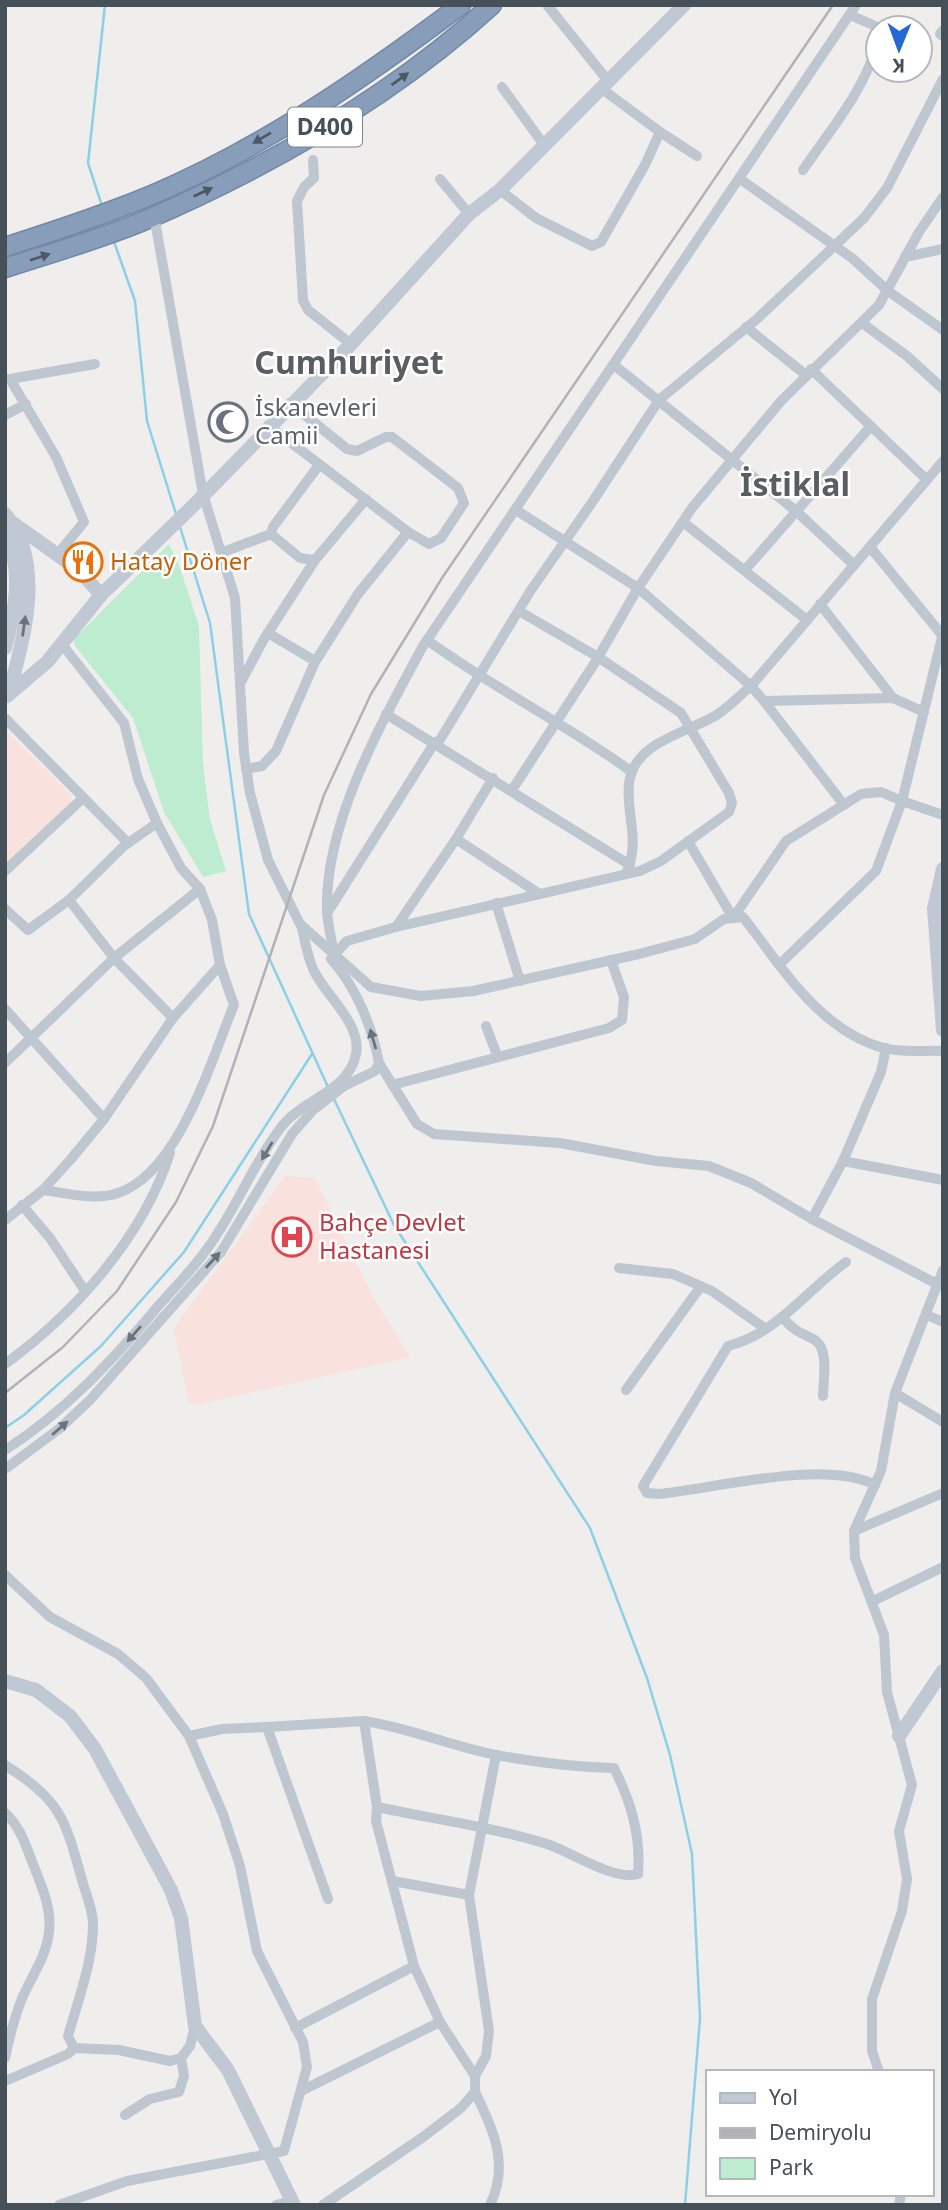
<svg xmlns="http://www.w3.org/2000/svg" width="948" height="2210" viewBox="0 0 948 2210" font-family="'Noto Sans',sans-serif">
  <rect width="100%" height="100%" fill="#f0eded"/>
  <g fill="#f9e1de">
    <path d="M5,730L72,796L71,804L5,866Z"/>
    <path d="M285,1176L315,1178L373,1297L410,1357L196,1405L188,1401L174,1328Z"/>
  </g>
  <path fill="#bdecd1" d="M169,544L179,565L199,626L203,765L210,819L226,871L203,877L164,812L133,718L75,646L74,639Z"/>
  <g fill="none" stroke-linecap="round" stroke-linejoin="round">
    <g stroke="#8cd0e6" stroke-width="2.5">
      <path d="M102,206L88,163L105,5"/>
      <path d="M113,239L135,301L147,421L176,514"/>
      <path d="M180,527L210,623L249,914L328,1087"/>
      <path d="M333,1097L394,1225L590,1528L647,1678L670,1755L692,1854L700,2018L685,2205"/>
      <path d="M5,1428L24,1415L101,1346L184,1252L312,1054"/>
    </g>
    <g stroke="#7289a5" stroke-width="21">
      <g id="highway">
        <path d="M5,247C55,231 104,215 152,195C263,148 365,77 461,5"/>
        <path d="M5,268C51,253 97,240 141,222C267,168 390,98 492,5"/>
      </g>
    </g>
    <g stroke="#bec7cf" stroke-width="10">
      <path d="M547,5L609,82"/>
      <path d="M850,15L880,28"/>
      <path d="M943,30L940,34L943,36"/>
      <path d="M502,87L544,145"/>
      <path d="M602,89L660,132L697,156"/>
      <path d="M313,160L314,178L304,187L297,201L303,300L308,310L351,344"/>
      <path d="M803,170C831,129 864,91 878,42"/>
      <path d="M440,179L469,214"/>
      <path d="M740,179L852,258L888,291L943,330"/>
      <path d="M500,190L536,218L592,246L601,242L645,165L660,132"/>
      <path d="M154,215L203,494L235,598L244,753L250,793L268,860L300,924L371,987L421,996L473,991L639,954L695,939L724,919L743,917C783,968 818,1029 883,1048C901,1053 924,1050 943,1051"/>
      <path d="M905,257L943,249"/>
      <path d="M862,323L907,356L943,389"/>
      <path d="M746,327L806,375"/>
      <path d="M614,365L796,511L854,565"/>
      <path d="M811,369L925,478"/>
      <path d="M5,379H10L56,457L84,522L57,555"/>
      <path d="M10,379L95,364"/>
      <path d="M5,415L26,404"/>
      <path d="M268,425L408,532L429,544L441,538L464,503L458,488L392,437H386L357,451L347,449L290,403"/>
      <path d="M516,510L638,588L751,686L764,701L893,698L924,712"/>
      <path d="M683,522L807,620"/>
      <path d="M271,534L273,527L319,465"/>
      <path d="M870,547L942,635"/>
      <path d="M223,552L271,534L300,558L315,560L366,499"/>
      <path d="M745,570L871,426"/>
      <path d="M820,604L893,698"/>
      <path d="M268,633L315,661"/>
      <path d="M943,633L902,801L943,815"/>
      <path d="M427,640C493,688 566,724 632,772"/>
      <path d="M241,682L264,639L315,560"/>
      <path d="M764,701L844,805"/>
      <path d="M386,714L630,865"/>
      <path d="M5,718L128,843"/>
      <path d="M438,743L531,590L593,501L659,400L758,318L864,218L887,188L943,79"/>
      <path d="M246,769L262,766L276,751L315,662L358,594L408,532"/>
      <path d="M512,790L596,661L638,588L692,508L781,401L879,305L919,232L943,197"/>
      <path d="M456,839L493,778"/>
      <path d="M688,841L733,918L786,841L861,794L881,792L902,801L876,871L780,964"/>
      <path d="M5,871L83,798"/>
      <path d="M626,874C641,839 626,818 629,784C633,741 689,733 718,714C730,706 740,695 751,686L943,461"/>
      <path d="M69,900L124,846L157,823"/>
      <path d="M496,903L520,981"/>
      <path d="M5,909L28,930L69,900L114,958L173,1018"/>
      <path d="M329,910L435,742"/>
      <path d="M396,927L456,839L538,893"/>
      <path d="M334,955C332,941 328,926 327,912C324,823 382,722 423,646L856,5"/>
      <path d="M334,955L347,941L396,927L640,871L661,861L729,812L732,803L729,793L681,713L598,657L519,611"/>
      <path d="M5,1009L104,1119"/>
      <path d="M486,1026L497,1055"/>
      <path d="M5,1063L114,958L200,889"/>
      <path d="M379,1063L417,1124L434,1134L560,1143L656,1161L709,1166L751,1183L812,1219L939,1285"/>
      <path d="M392,1085L609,1028L622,1020L624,997L611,960"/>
      <path d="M843,1161L943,1180"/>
      <path d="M43,1190C66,1193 95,1201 118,1193C179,1173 211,1060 234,1005L220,965"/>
      <path d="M22,1205L50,1238L85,1291"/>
      <path d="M812,1219L843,1161L881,1072L886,1048"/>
      <path d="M5,1220L43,1190L71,1159L104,1119L173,1018L220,965L212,920L200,889L181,868L157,823L138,779L124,723L61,643"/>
      <path d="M846,1262C806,1291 776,1334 728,1346L643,1486L647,1493L659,1494C717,1488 825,1459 875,1485"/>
      <path d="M619,1268L673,1274L712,1291L766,1329"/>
      <path d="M927,1315L943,1322"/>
      <path d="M782,1317C796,1332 796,1330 813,1339C830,1347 823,1380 823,1396"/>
      <path d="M5,1364C76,1312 143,1237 170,1153"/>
      <path d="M626,1390L701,1286"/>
      <path d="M895,1393L943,1422"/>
      <path d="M5,1450C66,1411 113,1360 159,1305C180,1282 203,1258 219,1231C241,1197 257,1158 282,1126C303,1099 349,1091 356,1054C362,1024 326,996 314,971C307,957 305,939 301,925"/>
      <path d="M5,1469L59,1429L90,1400L221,1252L292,1134L313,1110L344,1086L375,1071L379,1063C372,1026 356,987 331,959"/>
      <path d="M854,1531L943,1493"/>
      <path d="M5,1575L50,1617L118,1654L146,1678L189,1736L223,1814L240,1866L257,1951L303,2042L307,2067L284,2151L127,2181L59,2205"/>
      <path d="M873,1601L943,1567"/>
      <path d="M364,1721C410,1728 451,1746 496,1755C534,1762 574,1767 614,1768C631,1802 641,1835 638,1874C613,1881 572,1852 547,1844C492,1827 433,1819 377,1807"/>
      <path d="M189,1736L222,1729L267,1727"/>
      <path d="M5,1765C61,1801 65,1818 82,1880C86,1895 94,1912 93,1927C92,1965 78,2000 68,2036L74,2048"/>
      <path d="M5,1813C20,1826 26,1846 33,1864C41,1885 52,1908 49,1931C47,1957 30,1978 21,2001C14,2019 9,2039 5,2058"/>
      <path d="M393,1881L469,1895"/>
      <path d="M328,1899L267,1727L364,1721L377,1807L376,1821L414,1966L440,2022L475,2076"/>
      <path d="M295,2028L414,1966"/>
      <path d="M879,2072L872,2051V1999L902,1911L907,1879L899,1831L912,1785L887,1692L884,1635L855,1558L854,1531L881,1471L895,1393L943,1270"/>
      <path d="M5,2081L68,2054L74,2048L119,2050L170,2061L181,2058L190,2046L195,2026"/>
      <path d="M303,2090L440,2022"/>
      <path d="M475,2092V2076L486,2056L489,2031L469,1895L496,1755"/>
      <path d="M125,2115L150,2099L179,2092L184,2076L181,2058"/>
      <path d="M276,2205L292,2201"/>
      <path d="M323,2205L423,2137L461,2108L475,2092C493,2130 510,2164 490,2205"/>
      <path d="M899,2205L901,2194"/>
    </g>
    <g stroke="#bfc8d3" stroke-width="14">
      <path d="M5,514C46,564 24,636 9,693"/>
      <path d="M14,524L79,570L101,595"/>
      <path d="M5,534C24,568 15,612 5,648"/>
      <path d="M7,696L47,662L101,595L196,503L351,344L469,214L500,190L684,5"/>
      <path d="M943,869L934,908L943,1030"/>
      <path d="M5,1681L36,1690L70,1716L95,1749L171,1890L181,1918L195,2026L228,2070L294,2205"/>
      <path d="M899,1736L943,1671"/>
    </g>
    <use href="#highway" stroke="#879dba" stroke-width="18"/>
    <path stroke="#b0b2b7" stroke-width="2.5" d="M5,1393L63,1347L117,1291L176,1202L213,1126L324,795L371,694L442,578L833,5"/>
  </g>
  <defs><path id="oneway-solid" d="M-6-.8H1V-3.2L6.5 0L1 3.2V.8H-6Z" transform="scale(1.75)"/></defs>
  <g fill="#4c5863">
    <use href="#oneway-solid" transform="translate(400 79) rotate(-36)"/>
    <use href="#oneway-solid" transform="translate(262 138) rotate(149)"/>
    <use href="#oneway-solid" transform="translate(203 192) rotate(-25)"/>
    <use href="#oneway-solid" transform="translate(40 257) rotate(-18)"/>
  </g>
  <use fill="#6a747e" href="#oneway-solid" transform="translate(24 626) rotate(-82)"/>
  <g fill="#6a747c">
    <use href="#oneway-solid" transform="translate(373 1039) rotate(-106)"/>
    <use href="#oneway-solid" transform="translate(267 1151) rotate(121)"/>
    <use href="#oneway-solid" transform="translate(213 1260) rotate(-48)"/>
    <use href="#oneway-solid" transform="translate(134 1334) rotate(131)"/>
    <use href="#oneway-solid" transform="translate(60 1428) rotate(-41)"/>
  </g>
  <defs>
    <g id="mosque-ring" transform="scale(2.0125)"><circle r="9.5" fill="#fff" stroke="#6b7280" stroke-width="1.5"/><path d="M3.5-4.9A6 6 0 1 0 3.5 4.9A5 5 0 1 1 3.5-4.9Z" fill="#6b7280"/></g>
    <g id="restaurant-ring" transform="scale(2.0125)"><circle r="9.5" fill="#fff" stroke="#e8710a" stroke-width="1.5"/><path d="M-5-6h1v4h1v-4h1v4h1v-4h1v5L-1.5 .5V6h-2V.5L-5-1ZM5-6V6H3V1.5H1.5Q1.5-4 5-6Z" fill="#e8710a"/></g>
    <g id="hospital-ring" transform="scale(2.0125)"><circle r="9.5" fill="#fff" stroke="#e0444e" stroke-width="1.5"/><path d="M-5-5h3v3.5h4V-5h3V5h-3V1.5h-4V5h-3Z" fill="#e0444e"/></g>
  </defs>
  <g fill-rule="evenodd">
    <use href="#mosque-ring" x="228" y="422"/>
    <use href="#restaurant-ring" x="83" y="562"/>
    <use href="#hospital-ring" x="292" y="1237"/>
  </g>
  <g text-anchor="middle" stroke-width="5" stroke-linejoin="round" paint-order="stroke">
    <rect fill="#fff" stroke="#7e848b" stroke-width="2" x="288" y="107.5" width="74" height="39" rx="5"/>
    <g font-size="23" font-weight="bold" fill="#465059">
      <text x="325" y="135">D400</text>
    </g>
    <g font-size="24" fill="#5b616d" stroke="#fff" text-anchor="start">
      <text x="255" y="416">İskanevleri<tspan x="255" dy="28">Camii</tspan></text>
    </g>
    <g font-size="24" fill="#c56008" stroke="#fff" text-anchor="start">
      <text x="110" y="570">Hatay Döner</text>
    </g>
    <g font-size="24" fill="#be3a42" stroke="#fff" text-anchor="start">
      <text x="319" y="1231">Bahçe Devlet<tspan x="319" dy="28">Hastanesi</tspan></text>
    </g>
    <g font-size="32" font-weight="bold" fill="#5a5d62" stroke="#fff">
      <text x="349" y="374">Cumhuriyet</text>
      <text x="795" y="496">İstiklal</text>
    </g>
  </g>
  <rect width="948" height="2210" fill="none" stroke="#465059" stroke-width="14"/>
  <rect x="706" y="2070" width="228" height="126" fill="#ffffff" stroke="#b5b9bd" stroke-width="2"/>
  <rect x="720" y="2093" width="35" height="10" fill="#bfc8d3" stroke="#b5b9bd" stroke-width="2"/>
  <text x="769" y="2105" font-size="21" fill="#465059">Yol</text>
  <rect x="720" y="2128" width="35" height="10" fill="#b0b2b7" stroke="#b5b9bd" stroke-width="2"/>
  <text x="769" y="2140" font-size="21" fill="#465059">Demiryolu</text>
  <rect x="720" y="2158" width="35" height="21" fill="#bdecd1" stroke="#b5b9bd" stroke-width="2"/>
  <text x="769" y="2175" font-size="21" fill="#465059">Park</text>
  <g transform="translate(899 49) rotate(181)"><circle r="33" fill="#ffffff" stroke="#b5b9bd" stroke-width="2"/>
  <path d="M0-5L12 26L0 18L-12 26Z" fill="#2368d4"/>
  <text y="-10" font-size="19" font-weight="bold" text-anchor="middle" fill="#465059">K</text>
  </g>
</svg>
